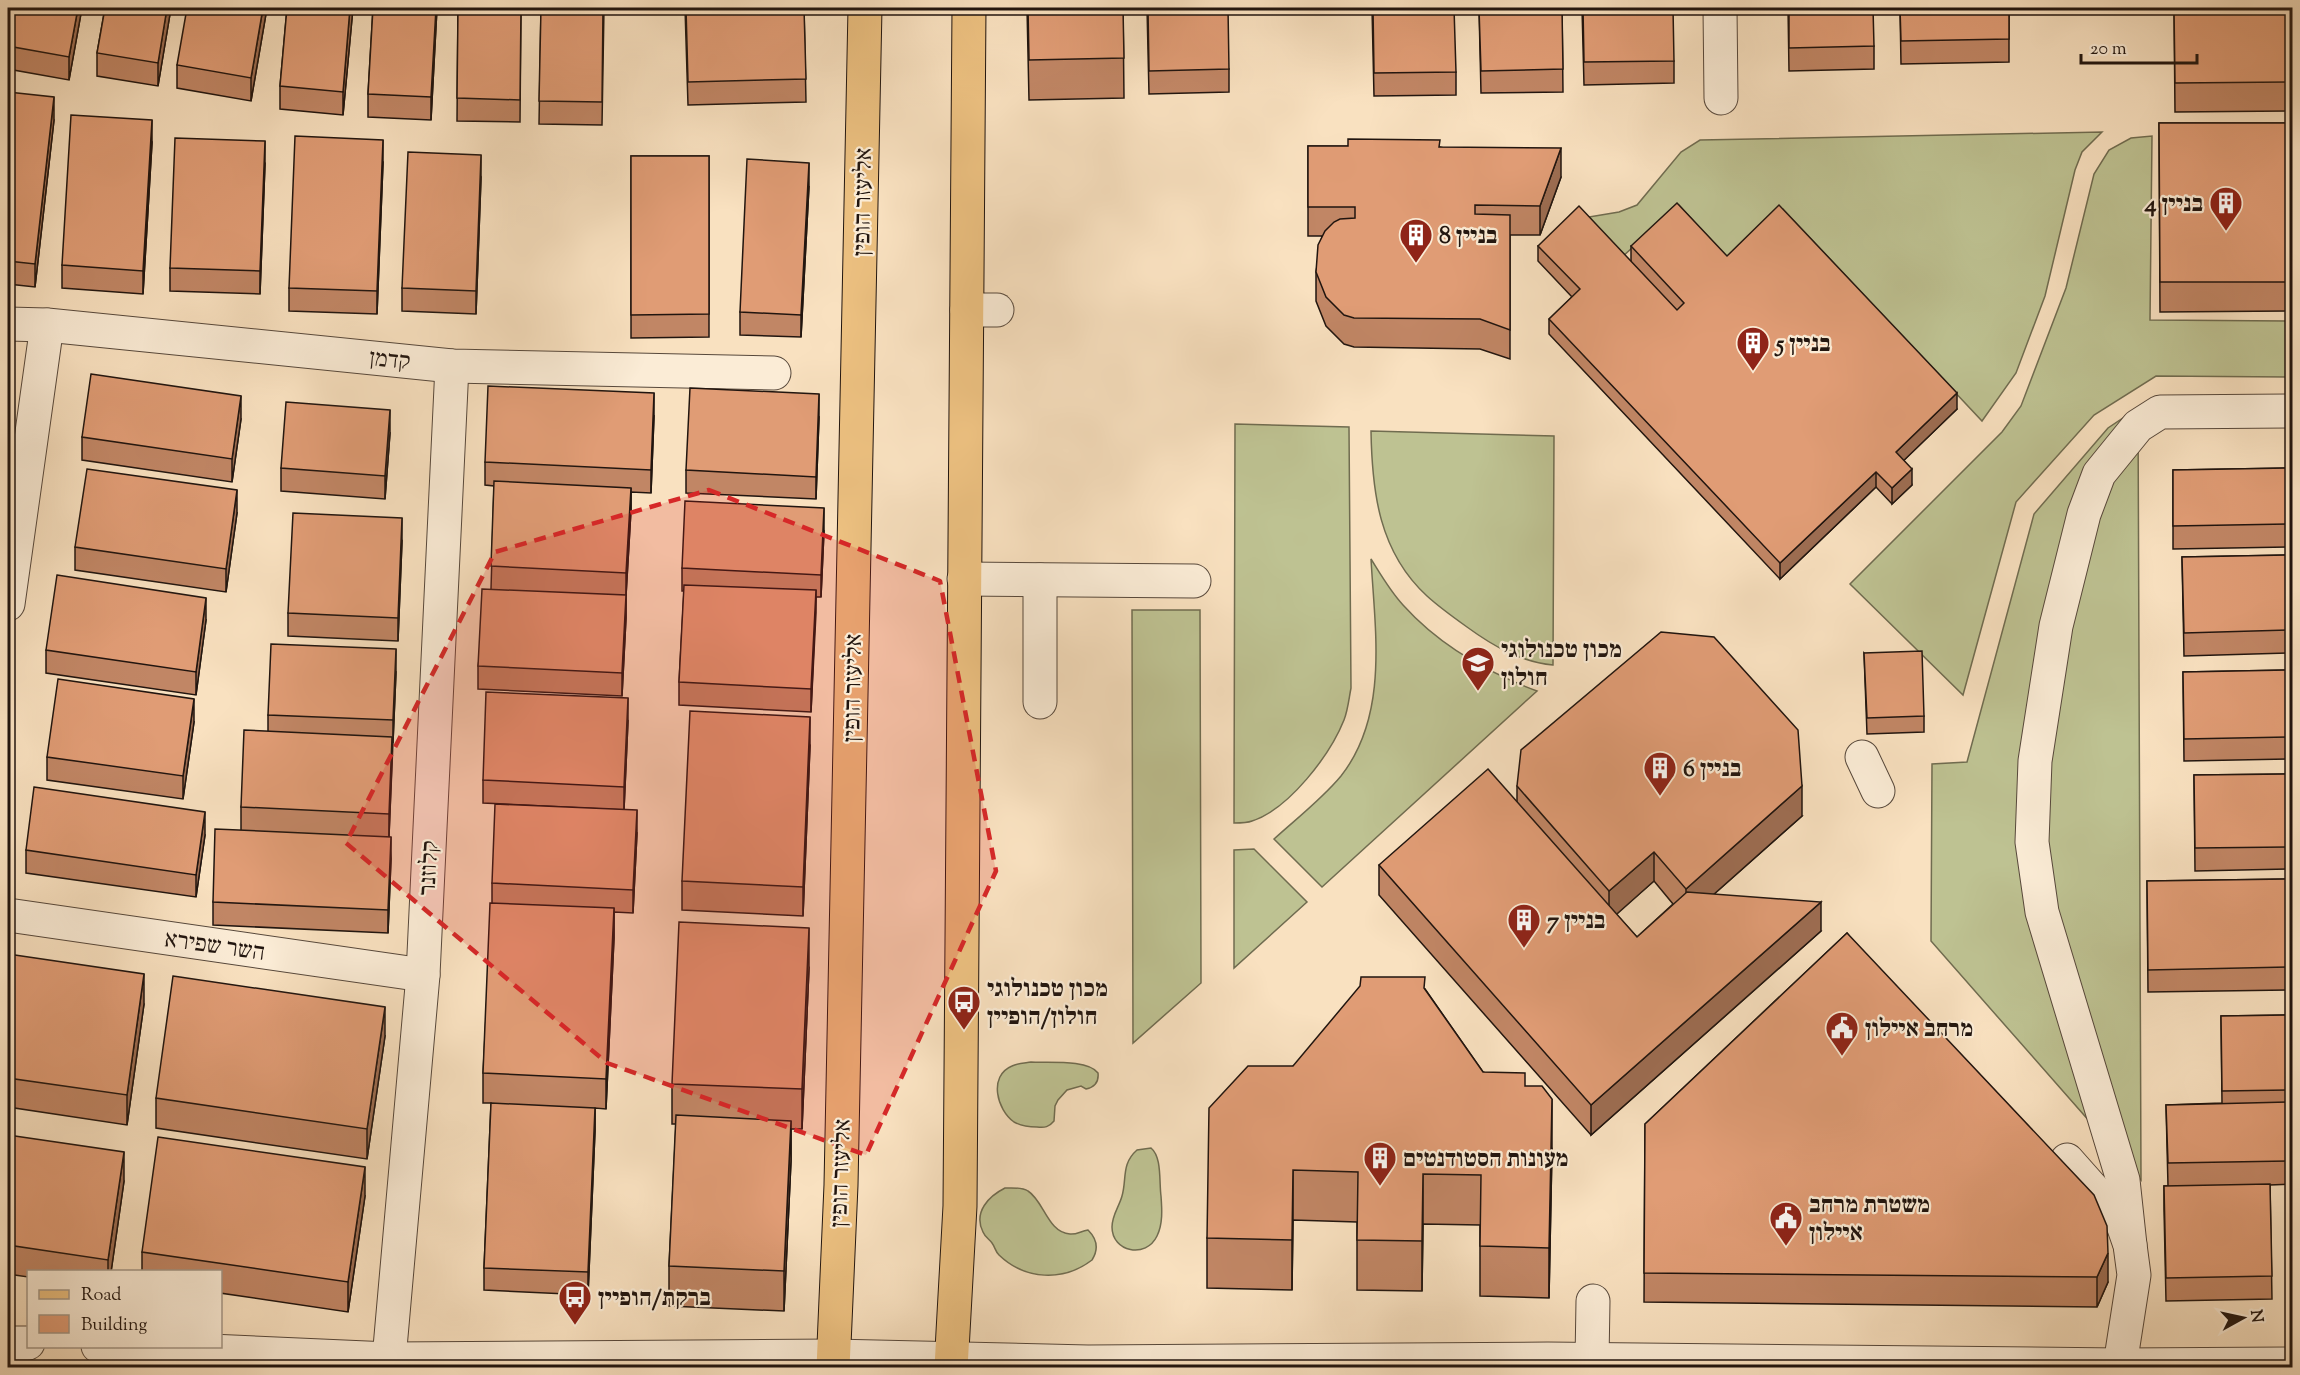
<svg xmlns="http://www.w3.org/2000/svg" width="2300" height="1375" viewBox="0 0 2300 1375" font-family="'Sorts Mill Goudy','Frank Ruhl Libre',serif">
  <rect width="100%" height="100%" fill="#f9e1c0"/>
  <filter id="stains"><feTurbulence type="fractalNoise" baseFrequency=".00333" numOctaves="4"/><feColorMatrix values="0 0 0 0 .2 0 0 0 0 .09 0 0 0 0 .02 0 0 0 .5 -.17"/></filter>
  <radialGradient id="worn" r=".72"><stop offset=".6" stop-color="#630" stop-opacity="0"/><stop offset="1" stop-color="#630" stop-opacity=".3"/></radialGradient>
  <g fill="#bec292" stroke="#706c50" stroke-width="1.5">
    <path d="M2102,132L2082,152L2075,170L2045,296L2016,373L1982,421L1783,209L1728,259L1679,205L1621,258L1583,218L1619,212L1637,205L1681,152L1700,140Z"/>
    <path d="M2152,136L2150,320L2292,321V377L2156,376L2094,415L2016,502L1963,695L1850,584L2002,432L2021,406L2066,288L2094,174L2109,150L2131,138Z"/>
    <path d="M2138,408L2141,1180L1931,941L1932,764L1967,762L2034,514L2108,428Z"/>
    <path d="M1235,424L1349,427L1351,688C1349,698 1348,710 1344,720C1330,755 1289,809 1252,821C1247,823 1240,823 1234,823Z"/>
    <path d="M1371,431L1554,436L1553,665C1521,662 1493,646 1467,627C1453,617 1439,607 1427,596C1379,552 1372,492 1371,431Z"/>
    <path d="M1371,559C1381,575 1390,591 1403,605C1439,645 1486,672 1537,691L1322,887L1274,839C1296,819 1322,799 1341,776C1389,715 1375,631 1371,559Z"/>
    <path d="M1132,610H1200L1201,983L1133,1043Z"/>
    <path d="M1254,849L1307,902L1234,968V850Z"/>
    <path d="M1031,1062C1048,1063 1088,1059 1098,1073C1099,1082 1095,1087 1086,1089L1081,1086L1067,1090L1058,1100L1055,1106L1054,1121C1049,1127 1045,1128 1037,1127C1029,1127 1021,1126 1014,1122C997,1110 988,1076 1012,1066C1018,1063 1025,1063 1031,1062Z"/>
    <path d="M1151,1148C1162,1157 1159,1181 1161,1196C1162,1209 1163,1224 1157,1236C1146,1259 1112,1252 1112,1227C1112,1215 1119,1207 1122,1196C1127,1179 1121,1164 1137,1150Z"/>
    <path d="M1005,1188C1013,1188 1022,1187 1028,1191C1044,1201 1048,1233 1070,1234C1076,1235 1081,1231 1088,1230C1097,1239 1099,1249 1092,1260C1063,1282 1025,1280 999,1255C995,1251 995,1247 992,1243C989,1239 985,1237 983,1232C973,1212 989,1196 1005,1188Z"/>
  </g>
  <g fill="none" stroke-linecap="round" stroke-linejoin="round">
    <g stroke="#57483b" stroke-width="35">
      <g id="minor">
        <path d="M1720,8L1721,98"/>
        <path d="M967,310H997"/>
        <path d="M8,324L47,325L452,366L774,373"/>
        <path d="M964,579L1194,581"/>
        <path d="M8,604L47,325"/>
        <path d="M1040,702V580"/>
        <path d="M1862,757L1878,791"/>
        <path d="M8,915L423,975"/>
        <path d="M2067,1160L2122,1222L2130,1245L2134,1275L2120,1365"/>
        <path d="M2130,1245L2123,1180L2042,912L2032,842L2035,761L2056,626L2084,514L2099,474L2138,426L2160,412L2292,411"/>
        <path d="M8,1343H28"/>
        <path d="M98,1346L389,1359L833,1356L1088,1362L1548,1359L2120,1365L2292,1364"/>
        <path d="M1592,1360L1593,1301"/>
        <path d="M384,1368L389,1359L423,975L452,366"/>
      </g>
    </g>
    <g stroke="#21150f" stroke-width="35">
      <g id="major">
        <path d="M833,1368L841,1185L865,8"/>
        <path d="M951,1368L960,1206L969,8"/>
      </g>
    </g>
    <use href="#minor" stroke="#fbecd6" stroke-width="33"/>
    <use href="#major" stroke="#ecc080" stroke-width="33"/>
  </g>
  <g fill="#c18665" stroke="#21150f" stroke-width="1.5" fill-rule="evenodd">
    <path d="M8,8H82L69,80L8,69Z"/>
    <path d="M105,8H171L158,86L97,76V53Z"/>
    <path d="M267,8L251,101L177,88V65Z"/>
    <path d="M287,8H353L343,115L280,109V86Z"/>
    <path d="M373,8H437L431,120L368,117V94Z"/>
    <path d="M458,8H521L520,122L457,121Z"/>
    <path d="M541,8H604L602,125L539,124Z"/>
    <path d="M685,8H804L806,102L688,105Z"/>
    <path d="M1027,8H1123L1124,98L1029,100Z"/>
    <path d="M1147,8L1229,69V92L1149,94Z"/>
    <path d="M1372,8L1456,72V95L1374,96Z"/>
    <path d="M1479,8H1562L1563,92L1481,93Z"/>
    <path d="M1582,8L1674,61V83L1584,85Z"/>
    <path d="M1788,8L1874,46V69L1789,71Z"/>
    <path d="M1900,8H2009V62L1901,64Z"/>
    <path d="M2174,8H2292V111L2175,112Z"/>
    <path d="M8,92L54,120L35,287L8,284Z"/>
    <path d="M2159,123H2292V311L2160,312Z"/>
    <path d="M152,143L143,294L62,288V265Z"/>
    <path d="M1308,146L1440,147L1561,177L1540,235H1510V359L1480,349L1354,347L1344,344L1326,326L1316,301V272L1322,236H1308Z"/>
    <path d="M631,156H709V337L631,338Z"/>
    <path d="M383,163L377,314L289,311V288Z"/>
    <path d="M265,164L260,294L170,291V268Z"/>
    <path d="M481,178L476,314L402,311V288Z"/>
    <path d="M809,186L801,337L740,335V312Z"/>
    <path d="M1538,246L1631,261V246L1727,256L1957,409L1904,460L1912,485L1892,504L1876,487L1780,579L1549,334V319L1572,297L1538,261Z"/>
    <path d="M654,416L651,493L631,492V510L626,596V618L622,696L478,689V666L491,589L494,486L485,485V462Z"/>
    <path d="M819,417L816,499L686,493V470Z"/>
    <path d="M241,419L232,482L82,460V437Z"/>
    <path d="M390,433L385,499L281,491V468Z"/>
    <path d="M2292,468V547L2173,549V470Z"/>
    <path d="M237,513L226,592L75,570V547Z"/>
    <path d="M824,531L821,597H816L811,712L679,705V682L684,591H682V568Z"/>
    <path d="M402,541L398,641L288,636V613Z"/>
    <path d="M2292,555V653L2184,656L2182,557Z"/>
    <path d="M206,620L196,695L46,673V650Z"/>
    <path d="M1864,653L1924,716V732L1867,734Z"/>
    <path d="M2292,670V759L2184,761L2183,672Z"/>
    <path d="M396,672L389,836L391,859L388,933L213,925V902L241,830V807L268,731V715Z"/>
    <path d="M628,721L624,810L483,803V780Z"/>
    <path d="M194,722L183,799L47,780V757Z"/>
    <path d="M810,746L803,916L682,910V881Z"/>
    <path d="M2292,774V869L2195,871L2194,775Z"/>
    <path d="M1517,786L1802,816L1714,894L1821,931L1591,1135L1379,895V865L1517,802ZM1654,881L1673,904L1637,937L1616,914Z"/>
    <path d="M637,833L633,913L614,912V938L606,1109L595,1108V1131L588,1295L484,1290V1268L491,1103H483V1073L492,903V883Z"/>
    <path d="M205,835L196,897L26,873V850Z"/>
    <path d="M2292,879V990L2148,992L2147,881Z"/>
    <path d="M1847,933L2108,1282L2097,1307L1644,1302L1645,1124Z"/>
    <path d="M8,954L144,1004L127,1125L8,1107Z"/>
    <path d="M809,968L802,1129H791V1161L784,1311L669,1306V1266L676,1124H672V1084Z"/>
    <path d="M1425,989L1483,1072L1525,1086L1552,1149L1549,1298L1480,1296V1225L1423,1224L1422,1291L1357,1290V1222L1293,1220L1292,1290L1207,1288V1238L1293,1066Z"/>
    <path d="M2292,1015V1184L2270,1185L2272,1299L2166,1301L2164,1209V1186H2168L2166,1105L2222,1103L2221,1016Z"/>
    <path d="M385,1036L367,1159L156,1128V1098Z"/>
    <path d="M8,1135L124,1181L111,1272H28V1277L8,1274Z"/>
    <path d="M365,1196L348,1312L220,1293V1272H142V1252Z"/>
  </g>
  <g fill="#9d6d52" stroke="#21150f" stroke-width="1.5">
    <path d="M78,8H82L69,80V57Z"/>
    <path d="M167,8H171L158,86V63Z"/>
    <path d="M263,8H267L251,101V78Z"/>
    <path d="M350,8H353L343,115V92Z"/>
    <path d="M436,8H437L431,120V97Z"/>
    <path d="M54,97V120L35,287V264Z"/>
    <path d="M152,120V143L143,294V271Z"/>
    <path d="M383,140V163L377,314V291Z"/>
    <path d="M265,141V164L260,294V271Z"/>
    <path d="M1561,148V177L1540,235V206Z"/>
    <path d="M481,155V178L476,314V291Z"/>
    <path d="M809,163V186L801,337V315Z"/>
    <path d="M654,393V416L651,493V470Z"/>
    <path d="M1957,393V409L1896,468V452Z"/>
    <path d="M819,394V417L816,499V477Z"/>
    <path d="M241,396V419L232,482V459Z"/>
    <path d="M390,410V433L385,499V476Z"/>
    <path d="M1912,469V485L1892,504V488Z"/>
    <path d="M1876,472V487L1780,579V563Z"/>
    <path d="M631,488V510L626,596V573Z"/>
    <path d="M237,490V513L226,592V569Z"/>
    <path d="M824,508V531L821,597V575Z"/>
    <path d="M402,518V541L398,641V618Z"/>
    <path d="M816,590V613L811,712V689Z"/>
    <path d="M626,595V618L622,696V673Z"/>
    <path d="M206,598V620L196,695V672Z"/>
    <path d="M396,649V672L393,743V720Z"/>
    <path d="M628,698V721L624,810V787Z"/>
    <path d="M194,699V722L183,799V776Z"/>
    <path d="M810,717V746L803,916V887Z"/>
    <path d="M392,737V760L389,837V814Z"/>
    <path d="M1802,786V816L1686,919V889Z"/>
    <path d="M637,810V833L633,913V890Z"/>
    <path d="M205,812V835L196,897V875Z"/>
    <path d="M391,837V859L388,933V910Z"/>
    <path d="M1654,852V881L1609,921V891Z"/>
    <path d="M1821,902V931L1591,1135V1105Z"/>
    <path d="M614,908V938L606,1109V1079Z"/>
    <path d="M809,928V968L802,1129V1089Z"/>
    <path d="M144,974V1004L127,1125V1095Z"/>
    <path d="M385,1007V1036L367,1159V1129Z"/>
    <path d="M1552,1099V1149L1549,1298V1248Z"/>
    <path d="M595,1108V1131L588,1295V1272Z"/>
    <path d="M791,1121V1161L784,1311V1271Z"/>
    <path d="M124,1152V1181L111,1272H108V1260Z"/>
    <path d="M365,1167V1196L348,1312V1282Z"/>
    <path d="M1293,1170V1220L1292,1290V1240Z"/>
    <path d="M1423,1174V1224L1422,1291V1241Z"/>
    <path d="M2108,1253V1282L2097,1307V1277Z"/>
  </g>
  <g fill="#e09c75" stroke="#21150f" stroke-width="1.5">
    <path d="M8,8H78L69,57L8,46Z"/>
    <path d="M105,8H167L158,63L97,53Z"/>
    <path d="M187,8H263L251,78L177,65Z"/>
    <path d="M287,8H350L343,92L280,86Z"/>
    <path d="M373,8H436L431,97L368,94Z"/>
    <path d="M458,8H521L520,100L457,98Z"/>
    <path d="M541,8H603L602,102L539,101Z"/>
    <path d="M686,8H804L806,79L688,82Z"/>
    <path d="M1028,8H1123L1124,58L1029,60Z"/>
    <path d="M1148,8H1228L1229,69L1149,71Z"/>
    <path d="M1373,8H1454L1456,72L1374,73Z"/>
    <path d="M1479,8H1562L1563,69L1481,71Z"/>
    <path d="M1583,8H1673L1674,61L1584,62Z"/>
    <path d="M1789,8H1873L1874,46L1789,48Z"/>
    <path d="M1900,8H2009V39L1901,41Z"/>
    <path d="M2174,8H2292V82L2175,83Z"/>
    <path d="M8,92L54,97L35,264L8,261Z"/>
    <path d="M71,115L152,120L143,271L62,265Z"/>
    <path d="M2159,123H2292V282H2160Z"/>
    <path d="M295,136L383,140L377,291L289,288Z"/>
    <path d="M175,138L265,141L260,271L170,268Z"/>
    <path d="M1348,139L1440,140L1439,147L1561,148L1540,206L1475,205V214L1510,215V330L1480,319L1354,318L1344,315L1326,297L1316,272L1318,245L1325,231L1334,222L1340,219L1355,218V207H1308V146H1348Z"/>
    <path d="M408,152L481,155L476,291L402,288Z"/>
    <path d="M631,156H709V314L631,315Z"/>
    <path d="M747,159L809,163L801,315L740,312Z"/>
    <path d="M1677,203L1727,256L1779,205L1957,393L1896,452L1912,469L1892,488L1876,472L1780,563L1549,319L1580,289L1538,246L1579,206L1677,310L1684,303L1631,246Z"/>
    <path d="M91,374L241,396L232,459L82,437Z"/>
    <path d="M488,386L654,393L651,470L485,462Z"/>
    <path d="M690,388L819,394L816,477L686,470Z"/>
    <path d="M286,402L390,410L385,476L281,468Z"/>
    <path d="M2292,468V524L2173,526V470Z"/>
    <path d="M87,469L237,490L226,569L75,547Z"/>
    <path d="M494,481L631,488L626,573L491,566Z"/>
    <path d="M685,501L824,508L821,575L682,568Z"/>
    <path d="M293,513L402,518L398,618L288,613Z"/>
    <path d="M2292,555V630L2184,633L2182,557Z"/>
    <path d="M57,575L206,598L196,672L46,650Z"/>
    <path d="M684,585L816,590L811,689L679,682Z"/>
    <path d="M482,589L626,595L622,673L478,666Z"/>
    <path d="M1661,632L1714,637L1798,730L1802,786L1686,889L1654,852L1609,891L1517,786L1521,750Z"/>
    <path d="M271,644L396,649L393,720L268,715Z"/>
    <path d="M1922,651L1924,716L1867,718L1864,653Z"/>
    <path d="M2292,670V737L2184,739L2183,672Z"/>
    <path d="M58,679L194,699L183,776L47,757Z"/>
    <path d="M486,692L628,698L624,787L483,780Z"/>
    <path d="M690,711L810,717L803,887L682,881Z"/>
    <path d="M244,730L392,737L389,814L241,807Z"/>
    <path d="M1488,769L1637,937L1687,892L1821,902L1591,1105L1379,865Z"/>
    <path d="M2292,774V847L2195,848L2194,775Z"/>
    <path d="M34,787L205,812L196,875L26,850Z"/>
    <path d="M495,804L637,810L633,890L492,883Z"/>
    <path d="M215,829L391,837L388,910L213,902Z"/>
    <path d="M2292,879V967L2148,970L2147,881Z"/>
    <path d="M490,903L614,908L606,1079L483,1073Z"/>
    <path d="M679,922L809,928L802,1089L672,1084Z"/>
    <path d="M1847,933L2094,1195L2107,1226L2108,1253L2097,1277L1644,1273L1645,1124Z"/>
    <path d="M8,954L144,974L127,1095L8,1078Z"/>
    <path d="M173,976L385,1007L367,1129L156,1098Z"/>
    <path d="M1361,977H1425L1424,988L1483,1072L1525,1073V1086H1542L1552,1099L1549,1248L1480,1246L1481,1175L1423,1174L1422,1241L1357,1240L1358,1172L1293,1170L1292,1240L1207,1238L1209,1108L1248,1066H1293L1360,986Z"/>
    <path d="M2292,1015V1090L2222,1091L2221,1016Z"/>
    <path d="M2292,1102V1161L2168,1163L2166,1105Z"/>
    <path d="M491,1103L595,1108L588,1272L484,1268Z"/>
    <path d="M676,1115L791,1121L784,1271L669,1266Z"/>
    <path d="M8,1135L124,1152L108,1260L8,1245Z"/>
    <path d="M158,1137L365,1167L348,1282L142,1252Z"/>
    <path d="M2270,1184L2272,1276L2166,1278L2164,1186Z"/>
  </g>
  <path fill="#d62828" fill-opacity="0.2" stroke="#d62828" stroke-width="4.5" stroke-dasharray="12 8" stroke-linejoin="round" d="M709,490L940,581L996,871L866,1155L607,1063L346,843L495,552Z"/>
  <defs>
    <g id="building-pin" transform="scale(1.725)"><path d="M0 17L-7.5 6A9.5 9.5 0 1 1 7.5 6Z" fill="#8f2418" stroke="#fbecd6"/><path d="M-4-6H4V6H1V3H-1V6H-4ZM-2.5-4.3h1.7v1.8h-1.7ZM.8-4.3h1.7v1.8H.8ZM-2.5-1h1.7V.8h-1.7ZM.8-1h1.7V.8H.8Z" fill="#fff"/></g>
    <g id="university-pin" transform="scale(1.725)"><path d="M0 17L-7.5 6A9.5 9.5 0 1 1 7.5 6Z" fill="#8f2418" stroke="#fbecd6"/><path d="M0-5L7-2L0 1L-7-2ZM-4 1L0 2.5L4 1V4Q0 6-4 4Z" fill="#fff"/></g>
    <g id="bus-pin" transform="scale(1.725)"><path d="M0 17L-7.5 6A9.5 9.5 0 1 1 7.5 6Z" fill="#8f2418" stroke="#fbecd6"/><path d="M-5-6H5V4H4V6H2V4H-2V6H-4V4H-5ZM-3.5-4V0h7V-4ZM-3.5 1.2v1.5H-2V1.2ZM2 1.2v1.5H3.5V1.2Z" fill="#fff"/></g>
    <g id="civic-pin" transform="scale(1.725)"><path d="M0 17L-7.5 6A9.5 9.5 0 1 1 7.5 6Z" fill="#8f2418" stroke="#fbecd6"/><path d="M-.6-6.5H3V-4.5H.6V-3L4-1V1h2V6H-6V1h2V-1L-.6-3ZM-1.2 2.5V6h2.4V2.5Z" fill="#fff"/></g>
  </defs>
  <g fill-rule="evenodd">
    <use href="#building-pin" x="2226" y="203"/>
    <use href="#building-pin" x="1416" y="235"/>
    <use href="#building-pin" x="1753" y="343"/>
    <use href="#university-pin" x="1478" y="663"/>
    <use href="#building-pin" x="1660" y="768"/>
    <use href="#building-pin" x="1524" y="920"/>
    <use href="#bus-pin" x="964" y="1002"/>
    <use href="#civic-pin" x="1842" y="1028"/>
    <use href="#building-pin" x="1380" y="1158"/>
    <use href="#civic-pin" x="1786" y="1218"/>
    <use href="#bus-pin" x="575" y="1297"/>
  </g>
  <g text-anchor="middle" stroke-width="4.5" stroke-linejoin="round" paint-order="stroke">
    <g font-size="24" fill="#21150f" stroke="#fbecd6">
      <text transform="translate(862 202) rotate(-89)" y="8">אליעזר הופין</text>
      <text transform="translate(390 359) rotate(6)" y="8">קדמן</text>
      <text transform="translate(852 688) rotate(-89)" y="8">אליעזר הופין</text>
      <text transform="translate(428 868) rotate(-87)" y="8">קלוזנר</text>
      <text transform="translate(215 945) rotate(8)" y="8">השר שפירא</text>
      <text transform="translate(840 1173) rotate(-88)" y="8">אליעזר הופין</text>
    </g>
    <g font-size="24" font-weight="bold" fill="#21150f" stroke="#fbecd6" text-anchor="start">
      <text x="2203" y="211" text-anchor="end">בניין 4</text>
      <text x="1439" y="243">בניין 8</text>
      <text x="1776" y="351">בניין 5</text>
      <text x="1501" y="657">מכון טכנולוגי<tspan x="1501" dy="28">חולון</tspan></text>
      <text x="1683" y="776">בניין 6</text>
      <text x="1547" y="928">בניין 7</text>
      <text x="987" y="996">מכון טכנולוגי<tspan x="987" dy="28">חולון/הופיין</tspan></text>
      <text x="1865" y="1036">מרחב איילון</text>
      <text x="1403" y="1166">מעונות הסטודנטים</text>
      <text x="1809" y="1212">משטרת מרחב<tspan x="1809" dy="28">איילון</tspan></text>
      <text x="598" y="1305">ברקת/הופיין</text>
    </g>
  </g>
  <rect width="2300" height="1375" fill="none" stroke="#f9e1c0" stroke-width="30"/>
  <rect x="9" y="9" width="2282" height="1357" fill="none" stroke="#21150f" stroke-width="3"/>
  <rect x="15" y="15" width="2270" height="1345" fill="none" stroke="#21150f" stroke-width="1.5"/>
  <rect x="27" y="1270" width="195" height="78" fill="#fbecd6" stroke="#a49686" stroke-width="1.5"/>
  <rect x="39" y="1290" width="30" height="9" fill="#ecc080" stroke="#a49686" stroke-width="1.5"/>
  <text x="81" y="1300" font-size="18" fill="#21150f">Road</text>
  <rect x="39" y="1315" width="30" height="18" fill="#e09c75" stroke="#a49686" stroke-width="1.5"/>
  <text x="81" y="1330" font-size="18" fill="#21150f">Building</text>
  <g transform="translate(2243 1318) rotate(82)" stroke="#fbecd6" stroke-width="4.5" paint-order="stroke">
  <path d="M0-4.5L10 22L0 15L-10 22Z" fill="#21150f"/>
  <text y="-9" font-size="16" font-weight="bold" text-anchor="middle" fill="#21150f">N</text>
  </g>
  <path d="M2081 54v9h116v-9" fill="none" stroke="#21150f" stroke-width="3"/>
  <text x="2090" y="54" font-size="18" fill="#21150f" stroke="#fbecd6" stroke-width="4.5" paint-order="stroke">20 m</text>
  <rect width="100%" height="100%" filter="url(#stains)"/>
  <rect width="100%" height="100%" fill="url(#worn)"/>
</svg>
